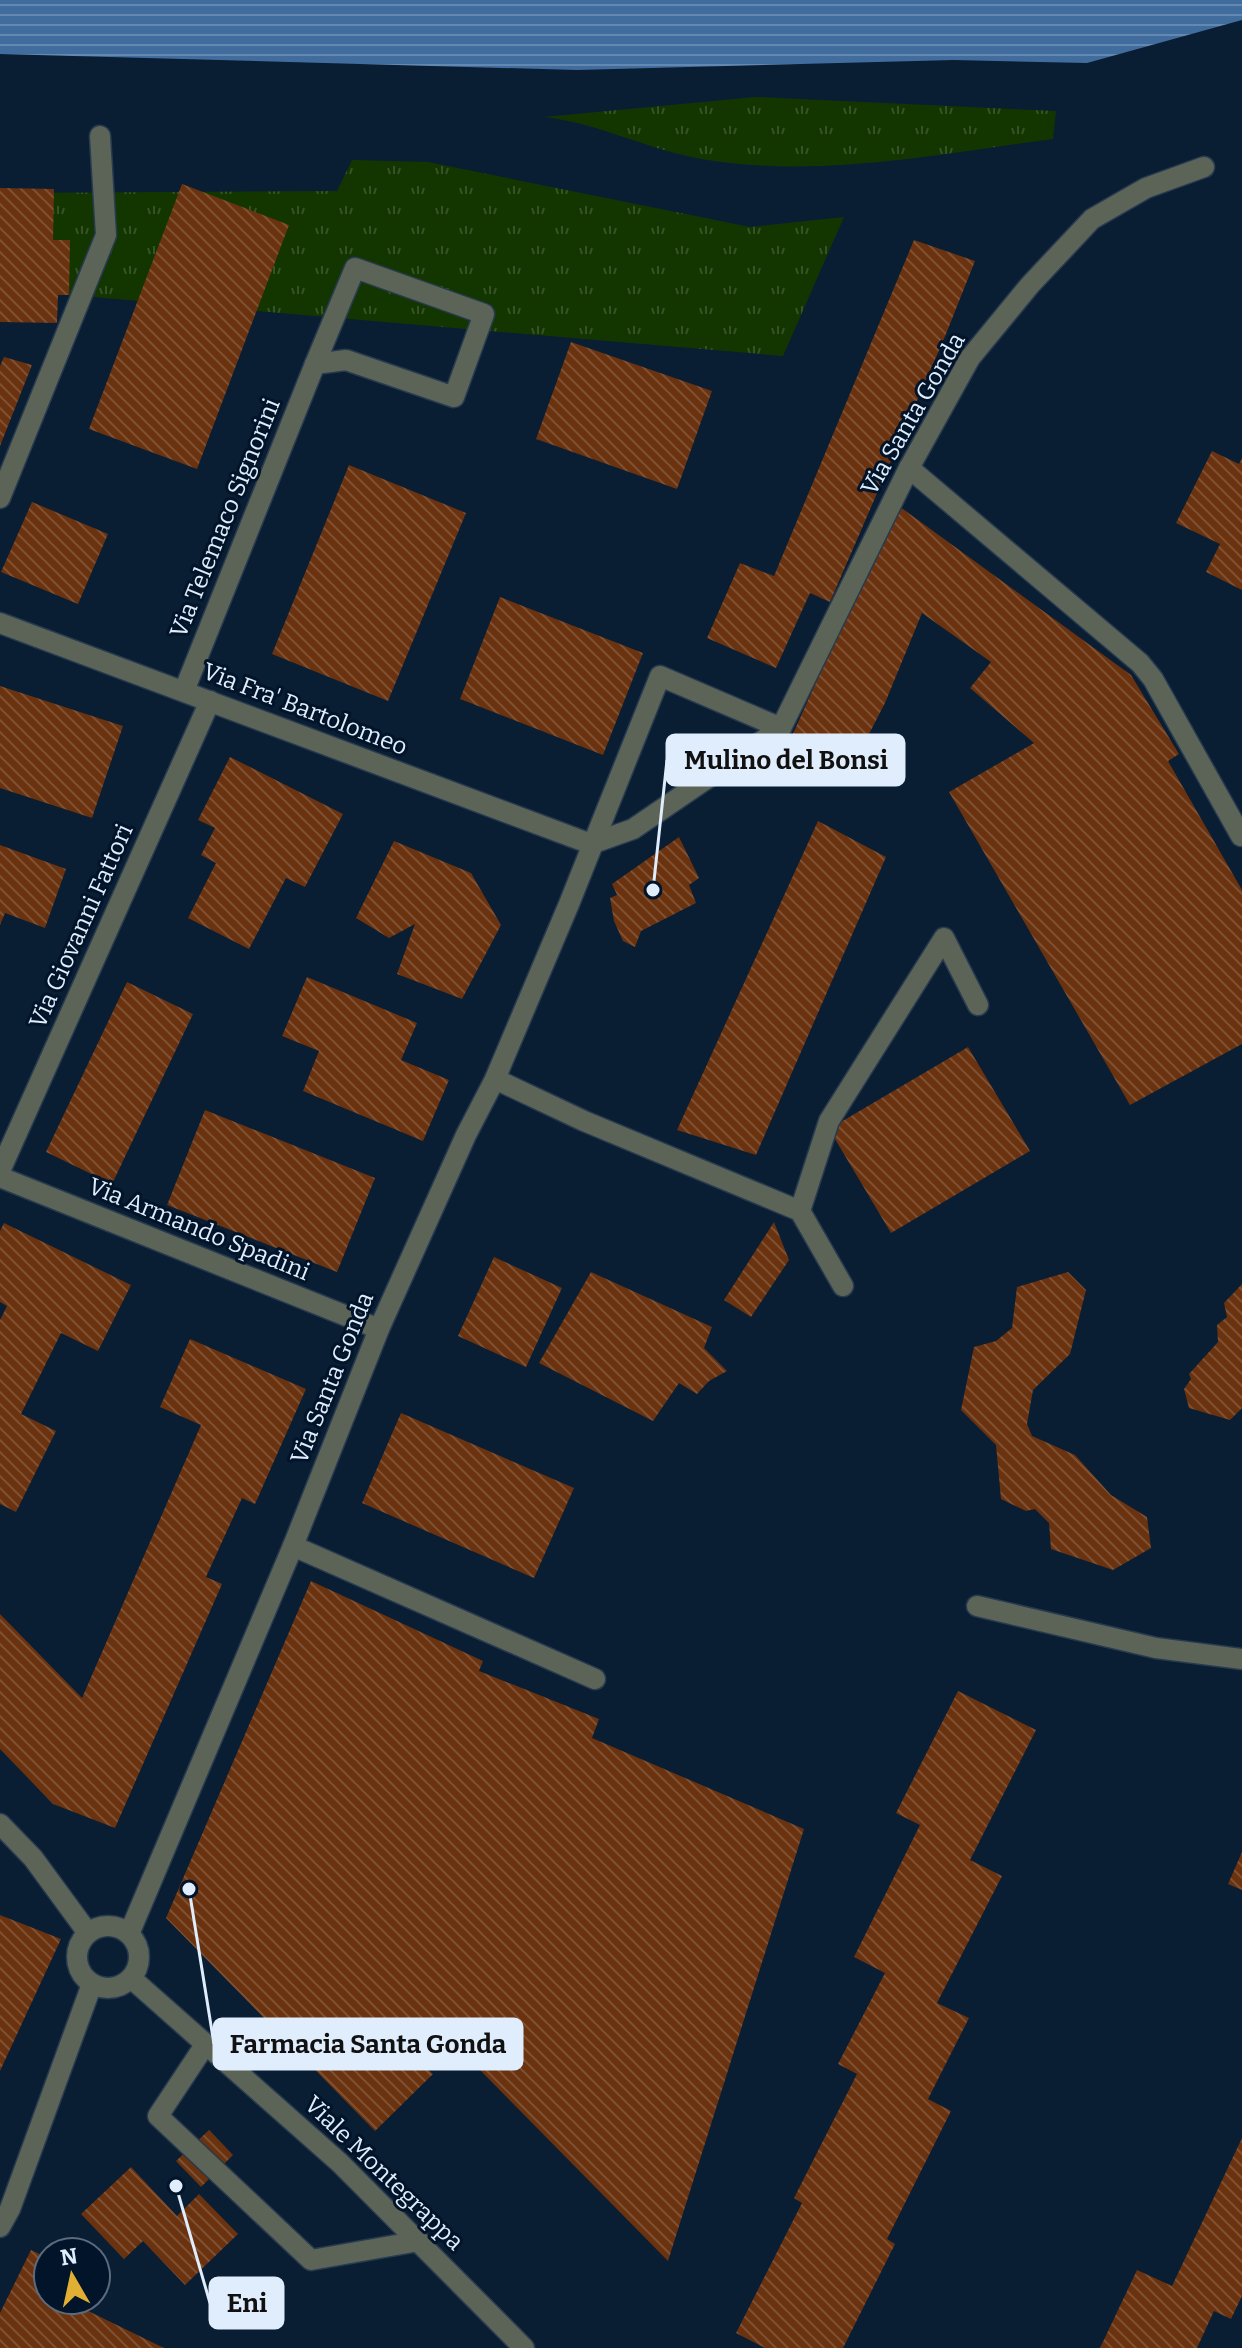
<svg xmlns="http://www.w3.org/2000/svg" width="1242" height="2348" viewBox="0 0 1242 2348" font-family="Bitter,serif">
  <defs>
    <pattern id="grass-tufts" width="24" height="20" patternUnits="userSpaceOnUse" patternTransform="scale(2)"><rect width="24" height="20" fill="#133601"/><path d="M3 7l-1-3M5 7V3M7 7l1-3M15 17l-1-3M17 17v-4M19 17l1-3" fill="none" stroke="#355327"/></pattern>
    <pattern id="water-rules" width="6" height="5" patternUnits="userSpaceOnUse" patternTransform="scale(2)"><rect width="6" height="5" fill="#416c9e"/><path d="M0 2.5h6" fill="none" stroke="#6588b1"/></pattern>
    <pattern id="building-back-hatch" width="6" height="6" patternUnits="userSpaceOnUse" patternTransform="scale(2)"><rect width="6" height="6" fill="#6a320e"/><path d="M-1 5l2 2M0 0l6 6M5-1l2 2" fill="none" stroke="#7f5032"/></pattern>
  </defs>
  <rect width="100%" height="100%" fill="#091d33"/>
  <g fill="url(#grass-tufts)">
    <path d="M756,97L1056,111L1053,139C937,154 819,179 702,159C648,150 599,123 544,117Z"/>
    <path d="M352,160L428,162L750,227L844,217L783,356L0,289V193L337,191Z"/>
  </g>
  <path fill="url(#water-rules)" d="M0,0H1242V20L1087,63L954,60L577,70L0,54Z"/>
  <g fill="url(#building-back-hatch)">
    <path d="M182,184L289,225L197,469L89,429Z"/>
    <path d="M0,188L54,189L53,240H70L69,295H58L57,323L0,322Z"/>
    <path d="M914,240L975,261L946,334L830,602L810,593L776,668L707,638L740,563L774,576Z"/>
    <path d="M571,342L712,391L677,489L536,439Z"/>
    <path d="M4,357L32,365L0,446V366Z"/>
    <path d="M1212,451L1239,464L1242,458V590L1206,572L1220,544L1176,523Z"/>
    <path d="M349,465L466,513L388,701L272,654Z"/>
    <path d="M32,502L108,534L78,604L1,572Z"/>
    <path d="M896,504L1131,675L1179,754L1168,761L1242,890V1044L1130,1105L949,792L1034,743L970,688L991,662L922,613L885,703L848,775L787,747Z"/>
    <path d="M500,597L643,653L603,755L460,699Z"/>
    <path d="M0,686L123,726L92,818L0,788Z"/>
    <path d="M230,757L343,814L305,887L286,878L249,949L188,918L216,863L201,855L215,828L198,820Z"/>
    <path d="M818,821L886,857L756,1155L677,1130Z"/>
    <path d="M679,837L699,878L689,885L696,903L641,931L635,947L623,941L614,921L610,898L617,895L612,884Z"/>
    <path d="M394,841L471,873L501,925L462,999L397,974L415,924L389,938L356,918Z"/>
    <path d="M0,845L66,869L45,928L5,913L0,925Z"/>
    <path d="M307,977L417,1023L401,1060L449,1080L423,1141L303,1091L319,1051L282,1036Z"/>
    <path d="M127,982L193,1014L112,1184L46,1152Z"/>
    <path d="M968,1047L1030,1151L891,1233L829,1129Z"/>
    <path d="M205,1110L375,1178L337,1272L167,1205Z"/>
    <path d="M774,1222L789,1260L751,1317L724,1300Z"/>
    <path d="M4,1223L131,1285L98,1351L61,1333L21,1414L56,1431L16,1512L0,1504V1320L7,1306L0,1302V1231Z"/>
    <path d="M494,1257L562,1288L526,1367L458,1336Z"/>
    <path d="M591,1272L712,1327L704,1348L727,1371L709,1381L697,1394L679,1383L653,1421L539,1363Z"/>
    <path d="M1068,1272L1086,1290L1070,1354L1033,1390L1027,1424L1032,1436L1075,1455L1111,1495L1147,1517L1151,1548L1113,1570L1051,1549L1049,1523L1035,1509L1026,1511L1001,1499L996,1445L961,1410L974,1347L996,1341L1012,1328L1017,1287Z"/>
    <path d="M1242,1284V1408L1230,1420L1189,1408L1184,1389L1191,1379L1189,1374L1218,1342L1217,1325L1227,1317L1224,1303Z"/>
    <path d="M190,1339L306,1389L255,1504L242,1498L206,1577L222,1584L115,1828L53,1804L0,1749V1614L82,1698L201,1425L160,1407Z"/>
    <path d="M401,1413L574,1488L534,1578L362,1503Z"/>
    <path d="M311,1581L483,1661L479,1671L599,1719L592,1738L804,1829L668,2261L480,2070L414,2057L433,2074L375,2131L166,1918Z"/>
    <path d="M958,1691L1036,1730L970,1860L1002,1876L937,2003L969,2018L928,2099L951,2111L887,2239L895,2244L843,2348H765L736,2333L802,2203L794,2198L857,2074L838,2064L885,1973L854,1957L920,1825L896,1813Z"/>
    <path d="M1242,1852V1890L1228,1884Z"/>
    <path d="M0,1915L61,1939L0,2071Z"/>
    <path d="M209,2130L233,2155L201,2187L176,2161Z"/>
    <path d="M1242,2138V2296L1231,2319L1214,2311L1197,2348H1100L1137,2270L1172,2286Z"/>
    <path d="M131,2167L177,2216L199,2194L238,2234L185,2285L143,2241L124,2259L81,2214Z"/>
    <path d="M31,2250L48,2258V2300H80L78,2306L164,2348H0V2313Z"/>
  </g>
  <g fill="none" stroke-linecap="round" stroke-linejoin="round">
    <g stroke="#273a4f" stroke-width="23">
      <g id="minor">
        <path d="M355,268L484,314L454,397L346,360L315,364Z"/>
        <path d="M909,468L1140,663L1153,679L1241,836"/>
        <path d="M0,498L106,235L100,136"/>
        <path d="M0,623L591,844"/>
        <path d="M184,691L315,364"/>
        <path d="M591,844L633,829L781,728L909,468L970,358L1030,285L1092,219L1146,188L1204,167"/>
        <path d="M495,1079L584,1121L800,1211L843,1286"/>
        <path d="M0,1171L210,701"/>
        <path d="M0,1177L379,1329"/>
        <path d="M800,1211L829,1121L944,938L978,1005"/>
        <path d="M293,1546L595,1679"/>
        <path d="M977,1606L1156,1648L1242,1659"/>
        <path d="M0,1824L33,1858L88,1933"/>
        <circle cx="108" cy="1957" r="31"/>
        <path d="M129,1934L293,1546L379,1329L466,1135L495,1079L569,904L660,676L781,728"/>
        <path d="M131,1978L340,2163L524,2348"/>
        <path d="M205,2045L158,2116L311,2260L419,2241"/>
        <path d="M0,2227L10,2209L92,1984"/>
      </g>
    </g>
    <use href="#minor" stroke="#5b6457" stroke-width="20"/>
  </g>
  <g text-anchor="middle" stroke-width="6" stroke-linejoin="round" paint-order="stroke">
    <g font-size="24" fill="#e0edfc" stroke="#021429">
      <text transform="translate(913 414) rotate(-60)" y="8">Via Santa Gonda</text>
      <text transform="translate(225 518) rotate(-68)" y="8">Via Telemaco Signorini</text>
      <text transform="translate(305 709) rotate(21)" y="8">Via Fra' Bartolomeo</text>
      <text transform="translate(81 926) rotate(-66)" y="8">Via Giovanni Fattori</text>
      <text transform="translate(199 1229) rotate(22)" y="8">Via Armando Spadini</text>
      <text transform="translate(332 1378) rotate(-68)" y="8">Via Santa Gonda</text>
      <text transform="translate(384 2173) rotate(44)" y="8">Viale Montegrappa</text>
    </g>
  </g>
  <path fill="none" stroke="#e0edfc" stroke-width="3" d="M653 890L667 760M189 1889L214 2044M176 2186L210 2303"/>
  <g fill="#e0edfc" stroke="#021429" stroke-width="3">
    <circle cx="653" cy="890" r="8"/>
    <circle cx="189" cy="1889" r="8"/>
    <circle cx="176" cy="2186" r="8"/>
  </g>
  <g fill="#e0edfc" stroke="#e0edfc" stroke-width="3">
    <rect x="667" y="735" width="237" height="50" rx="8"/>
    <rect x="214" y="2019" width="308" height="50" rx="8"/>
    <rect x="210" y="2278" width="73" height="50" rx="8"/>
  </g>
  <g font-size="26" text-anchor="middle" font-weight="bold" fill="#111">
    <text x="786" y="769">Mulino del Bonsi</text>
    <text x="368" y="2053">Farmacia Santa Gonda</text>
    <text x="247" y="2312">Eni</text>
  </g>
  <g transform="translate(72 2276) rotate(351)"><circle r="38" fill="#021429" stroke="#5b6b7d" stroke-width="2"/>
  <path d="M0-6L14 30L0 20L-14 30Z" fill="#e1af34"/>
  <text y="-12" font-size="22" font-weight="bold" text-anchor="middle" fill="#e0edfc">N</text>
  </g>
</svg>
